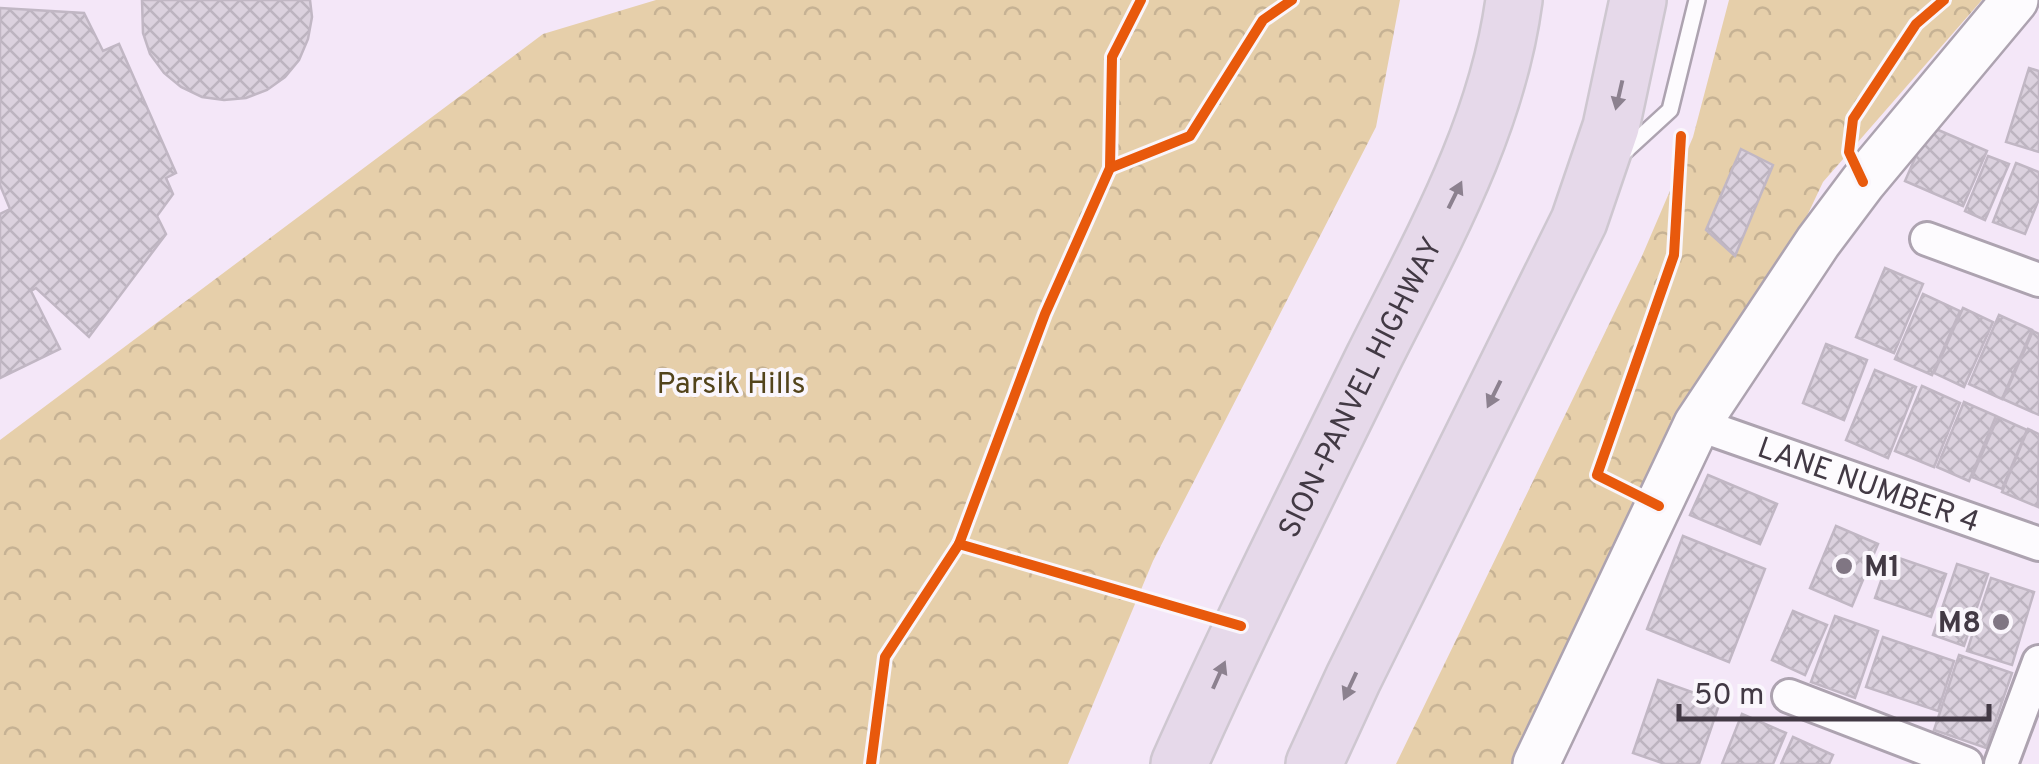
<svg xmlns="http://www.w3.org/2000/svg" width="2039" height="764" viewBox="0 0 2039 764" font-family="Overpass,sans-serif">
  <defs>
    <pattern id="forest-crowns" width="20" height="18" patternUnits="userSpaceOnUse" patternTransform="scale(2.5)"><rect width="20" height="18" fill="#e6cfaa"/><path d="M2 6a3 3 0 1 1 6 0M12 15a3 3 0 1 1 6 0" fill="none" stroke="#c6b294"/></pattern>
    <pattern id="building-cross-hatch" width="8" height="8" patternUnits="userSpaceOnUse" patternTransform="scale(2.5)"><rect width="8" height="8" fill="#dbd1de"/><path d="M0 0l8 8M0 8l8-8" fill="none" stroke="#bdb4c0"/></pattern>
  </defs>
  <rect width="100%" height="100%" fill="#f4e7f8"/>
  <g fill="url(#forest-crowns)">
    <path d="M656,0H1400L1376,127L1153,561L1068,764H0V440L543,34Z"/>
    <path d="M1729,0H1982L1823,182L1548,764H1396L1642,256L1693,137Z"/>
  </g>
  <g fill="url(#building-cross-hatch)" stroke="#c1b7c4" stroke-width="2.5">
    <path d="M142,0H310L312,17L308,39L299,60L285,77L267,90L246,98L224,100L202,97L181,87L164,73L150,54L143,33Z"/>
    <path d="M0,8L84,13L103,51L119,44L176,173L166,178L173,194L157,216L166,234L89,337L36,288L31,291L60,349L0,378V214L10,209L0,185Z"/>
    <path d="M2029,68L2039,71V152L2006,142Z"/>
    <path d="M1929,126L1987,151L1963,206L1905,181Z"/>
    <path d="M1741,149L1773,165L1735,256L1706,230Z"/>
    <path d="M1988,156L2009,164L1985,220L1965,211Z"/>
    <path d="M2016,163L2039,172V199L2025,234L1993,222Z"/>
    <path d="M1885,268L1923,284L1894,353L1856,337Z"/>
    <path d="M1923,294L1960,311L1932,375L1895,359Z"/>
    <path d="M1963,308L1993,322L1964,387L1934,373Z"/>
    <path d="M1999,315L2032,330L2002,399L1969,384Z"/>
    <path d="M2033,331L2039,334V415L2003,399Z"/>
    <path d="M1826,344L1867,360L1844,420L1803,403Z"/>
    <path d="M1875,370L1916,387L1888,458L1846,440Z"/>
    <path d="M1922,386L1960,403L1934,467L1895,451Z"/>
    <path d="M1964,402L1996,416L1969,481L1937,467Z"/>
    <path d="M1998,417L2027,430L2002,489L1972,477Z"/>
    <path d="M2028,429L2039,434L2038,507L2002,492Z"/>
    <path d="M1708,475L1777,504L1760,544L1690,515Z"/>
    <path d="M1836,526L1878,544L1852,606L1810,588Z"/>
    <path d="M1683,536L1765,569L1729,662L1647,629Z"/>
    <path d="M1890,555L1946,574L1931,617L1875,598Z"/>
    <path d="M1957,564L1988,574L1964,646L1933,635Z"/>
    <path d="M1991,578L2034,592L2012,665L1967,651Z"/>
    <path d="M1793,611L1827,625L1805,675L1772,660Z"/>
    <path d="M1835,616L1878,631L1855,698L1811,682Z"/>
    <path d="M1883,637L1954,661L1938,711L1866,687Z"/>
    <path d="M1959,655L2012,673L1986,748L1934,730Z"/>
    <path d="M1658,680L1720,702L1699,764H1665L1633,753Z"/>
    <path d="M1742,714L1786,733L1773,764H1722Z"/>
    <path d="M1793,737L1833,755L1829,764H1781Z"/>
  </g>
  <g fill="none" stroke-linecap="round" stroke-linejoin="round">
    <g stroke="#ada3b0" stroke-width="20">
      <path id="lane" d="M1622,154L1670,110L1697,0"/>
    </g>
    <g stroke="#ada3b0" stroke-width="38">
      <g id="street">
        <path d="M1927,239L2039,280"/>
        <path id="s1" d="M1697,424L2039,544"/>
        <path d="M1789,696L1966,764"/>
        <path d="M2001,764L2039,662"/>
      </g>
    </g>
    <g stroke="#ada3b0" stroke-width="50">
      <path id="secondary" d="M1536,764L1697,424L1818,242L1863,182L2015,0"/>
    </g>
    <g stroke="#cec7d0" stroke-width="60">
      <g id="highway">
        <path id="s2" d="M1179,764C1240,627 1307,494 1373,359C1430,245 1497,129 1514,0"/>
        <path d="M1314,764L1353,679L1579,221L1611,127L1638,0"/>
      </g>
    </g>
    <use href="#lane" stroke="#fdfbfe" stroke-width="15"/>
    <use href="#street" stroke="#fdfbfe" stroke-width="32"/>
    <use href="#secondary" stroke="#fdfbfe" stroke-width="45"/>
    <use href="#highway" stroke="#e6d9ea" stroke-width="55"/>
    <g stroke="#faf6fc" stroke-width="16">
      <g id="cycleway">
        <path d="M1141,0L1112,57L1110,168L1045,314L959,544L1241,626"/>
        <path d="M1110,168L1190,136L1263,20L1292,0"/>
        <path d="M1863,182L1849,152L1853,119L1916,24L1944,0"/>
        <path d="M1659,506L1597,475L1674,255L1681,136"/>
        <path d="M871,764L885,657L959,544"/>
      </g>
    </g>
    <use href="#cycleway" stroke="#e8590c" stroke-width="10"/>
  </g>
  <defs><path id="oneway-solid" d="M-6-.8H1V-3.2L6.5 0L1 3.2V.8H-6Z" transform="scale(2.5)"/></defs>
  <g fill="#8c818f">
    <use href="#oneway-solid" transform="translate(1619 95) rotate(103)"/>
    <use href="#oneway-solid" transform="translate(1455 195) rotate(-64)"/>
    <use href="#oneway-solid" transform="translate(1494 394) rotate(116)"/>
    <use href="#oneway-solid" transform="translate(1219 675) rotate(-66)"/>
    <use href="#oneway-solid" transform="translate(1350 686) rotate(115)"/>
  </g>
  <g fill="#807683" stroke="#faf6fc" stroke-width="4">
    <circle cx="1844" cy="566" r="10"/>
    <circle cx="2001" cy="622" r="10"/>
  </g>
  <g text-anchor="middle" stroke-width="8" stroke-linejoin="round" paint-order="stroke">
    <g font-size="30" fill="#53441b" stroke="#faf6fc">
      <text x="731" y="393">Parsik Hills</text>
    </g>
    <g font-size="30" fill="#423944" stroke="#faf6fc">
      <text dy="10" stroke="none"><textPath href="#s2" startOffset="418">SION-PANVEL HIGHWAY</textPath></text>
      <text dy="10" stroke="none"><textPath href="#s1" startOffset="182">LANE NUMBER 4</textPath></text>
    </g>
    <g font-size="30" font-weight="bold" fill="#423944" stroke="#faf6fc" text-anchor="start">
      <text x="1864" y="576">M1</text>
      <text x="1981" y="632" text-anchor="end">M8</text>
    </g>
  </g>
  <path d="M1679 704v15h310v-15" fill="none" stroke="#423944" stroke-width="5"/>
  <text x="1694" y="704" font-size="30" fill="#423944" stroke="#faf6fc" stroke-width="8" paint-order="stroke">50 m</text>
</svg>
